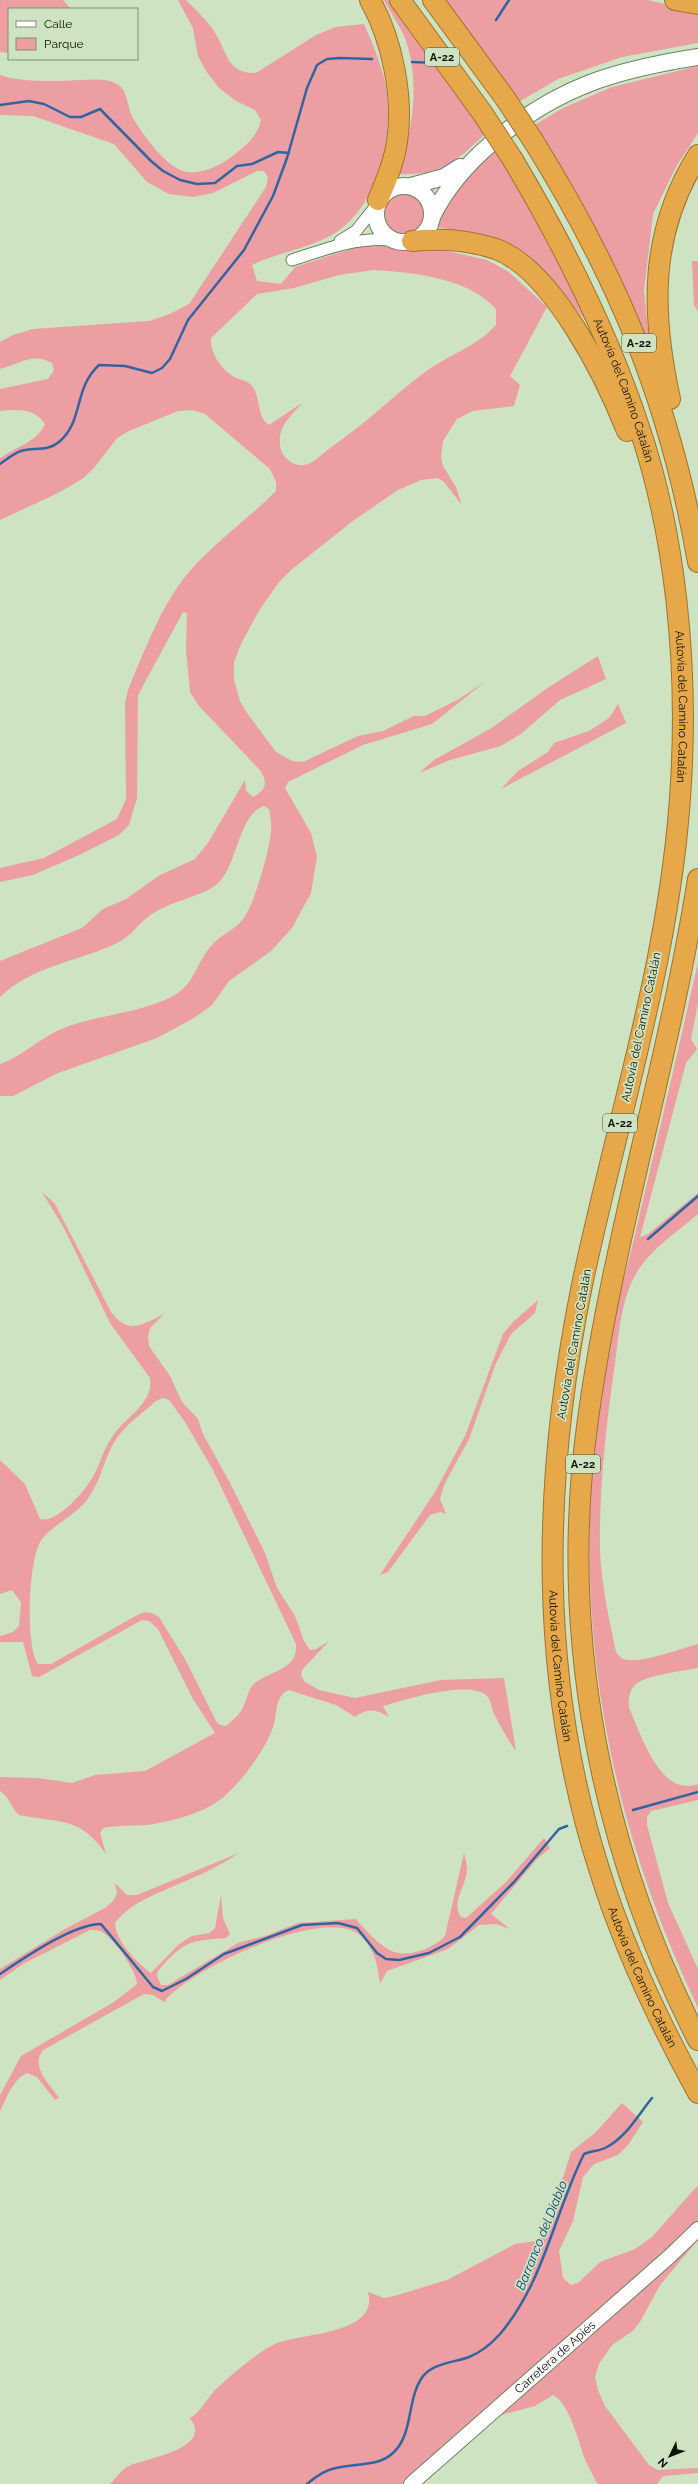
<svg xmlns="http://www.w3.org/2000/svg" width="698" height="2484" viewBox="0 0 698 2484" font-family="Raleway,sans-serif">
  <rect width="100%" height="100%" fill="#cde3c1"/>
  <g fill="#ec9ea3" fill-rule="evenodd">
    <path d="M0,0H63L71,9H9V53L0,52Z"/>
    <path d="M178,0H186C197,11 209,22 217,36C228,56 229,74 256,73L316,35L336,27L364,24C373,45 382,65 386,87C394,139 378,213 326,238C302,250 276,253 252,265L257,281L281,284L295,267L360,246L371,244L405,249L443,250L487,260L509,272L547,307L510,376L520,385L514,406L473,411L457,419L443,441L441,456L443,466L456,487L462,505L443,481L437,478L421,480L398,490L354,520L291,570L279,582L260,609L241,644L234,662V680L240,701L247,713L276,752L292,761L303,762L358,736L383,731L414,716H425L459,699L486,681L432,724L363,745L288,782L285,788L311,833L317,857L311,893L292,928L271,951L229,981L212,1005L194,1018L157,1038L58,1073L13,1096H0V1064C21,1057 38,1040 57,1031C94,1014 137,1015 173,996C195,984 196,963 211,946C220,935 234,931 243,919C254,905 267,858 270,839C272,830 271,819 269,809L264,806C237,815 238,868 216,885C197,898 175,900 155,912C140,920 132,937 115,944C76,962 32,966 0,997V961L82,928L103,909L126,899L160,875L195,859L208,843L245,780L246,791L253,797C267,790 268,781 259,769L199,706L190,692L186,650L187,613L183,612L138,695L137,798L129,825L119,835L79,855L33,875L0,882V868L44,858L117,819L126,799L125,703L128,690C144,652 162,603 189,572C215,542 248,519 276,491V482L270,469L205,414L192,410L178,411L129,431L117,438L94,468L82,479L58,493L0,520V458C15,448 38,441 45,424C35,408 18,409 0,411V389L48,379L54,370L52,363C33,352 19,364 0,369V342L13,335L33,329L149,321L170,314L189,304L266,187L268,177L264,171H257L213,193L193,197L169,194L147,182L114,144L33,116L0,115V75C22,83 58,81 82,80C93,80 104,78 115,83C127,88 127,103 131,114C139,130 167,170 187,172C204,174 221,165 234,155C247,144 257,137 261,120L255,110L236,101L219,88L206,71L198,56L193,28ZM373,270C412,272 469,278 496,309V325C478,346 448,355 425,372C393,396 364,425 330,448C323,453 316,461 308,464C295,469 280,457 280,444C278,426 291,416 302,403L269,425C256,415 261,398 252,386C248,381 242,380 236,378C222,370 210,354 211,338L257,294L294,288L339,275Z"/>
    <path d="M384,0H388L486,133C457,161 441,176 398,174C412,132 420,87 407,44C403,29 391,14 384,0Z"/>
    <path d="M442,0H648L698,12V43L622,57L558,79L517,103Z"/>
    <path d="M698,66V133L676,167L653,214L644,291L649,339L644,340L533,126L563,108L612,87Z"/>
    <path d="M496,150L511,173L592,329C565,296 539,256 497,240C479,233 457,231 437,227C450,191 467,173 496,150Z"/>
    <circle cx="403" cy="213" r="22"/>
    <path d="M692,261H698V312L694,305Z"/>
    <path d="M598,656L606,679L560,700L521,734L501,746L450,760L419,773L434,760L490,729L549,687Z"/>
    <path d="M618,704L626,723L501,789L518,771L548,752L554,743L589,731L609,718Z"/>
    <path d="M698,962V1003L691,1039L697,1049L686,1063L640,1237L648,1234L698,1193V1214C677,1232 651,1249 637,1272C621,1298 619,1334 615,1363C606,1425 599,1488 600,1550C601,1584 609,1618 616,1652C619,1656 622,1660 628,1660C647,1662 679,1649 698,1644V1668C683,1671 645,1675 635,1685C629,1691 628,1700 629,1708C641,1734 660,1798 698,1784V1800L651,1811L647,1817V1825L668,1903L698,1969V2008C620,1844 581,1673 591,1491C594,1432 603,1371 615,1314C621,1286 630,1258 636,1230C657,1141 678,1051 698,962Z"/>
    <path d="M42,1192L55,1204L111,1312C128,1335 142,1325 164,1314L150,1328L148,1336L149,1346L170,1376L182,1402L198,1419L203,1434L229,1481L265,1553L277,1588L295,1616L304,1641L310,1650L316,1649L329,1641L302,1670L301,1676L305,1682L319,1690L355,1698L441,1680L504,1678L516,1751C508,1740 501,1727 494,1714C492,1709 491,1701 488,1697C473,1678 403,1700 383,1706L389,1717C376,1709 368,1708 355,1717L336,1705L289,1690C275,1695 277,1713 274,1724C268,1747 239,1785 221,1799C202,1814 169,1822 146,1825C132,1826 117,1825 103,1828L100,1833L106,1854C80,1816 59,1823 19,1815C11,1808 10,1797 0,1791V1777L38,1778L72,1783L95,1775L145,1771L215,1733L193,1699L158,1629L149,1621L142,1620L39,1677L32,1676L23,1642H0V1636L13,1632L19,1626L21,1602L12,1590L0,1594V1460L25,1484L40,1519C55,1524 81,1495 89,1483C99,1470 102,1451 112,1437C125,1417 154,1404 150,1378L110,1323L64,1228ZM163,1398L169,1400L185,1422L213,1470L296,1644C298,1670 271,1670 255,1683C247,1690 247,1702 241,1711C237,1717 231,1721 226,1726L220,1725L216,1721L186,1661L159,1617C151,1612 148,1611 139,1614L51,1664H38C25,1646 28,1557 42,1539C55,1523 77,1515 89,1497C100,1481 104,1461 113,1444C122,1427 142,1414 156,1401Z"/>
    <path d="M538,1300L535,1313L511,1334L496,1363L469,1439L444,1485L440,1499L446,1514L440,1512L430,1515L388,1572L380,1575L435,1492L465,1436L503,1334L513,1322Z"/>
    <path d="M544,1838L550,1848L537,1859L491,1914L510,1929L496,1924L479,1925L448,1949L387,1971L380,1984C378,1967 375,1950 362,1937C329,1902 188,1970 164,2002L153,1995L144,1994L43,2050C30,2067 49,2083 59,2098L55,2100L37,2077L27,2073C12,2080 7,2098 0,2111V2095L21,2056L114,2002L137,1984C137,1971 114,1939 102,1932C99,1930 94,1930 90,1930L23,1964L0,1980V1969L65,1929L105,1908L113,1901L117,1894L115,1883L127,1895H137L239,1853C221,1865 203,1874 183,1882C159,1893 132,1901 115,1923C115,1940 137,1963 151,1973L179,1944L192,1936L210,1933L215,1928L221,1895L223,1918L230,1934L226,1938C188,1941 184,1941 158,1971L157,1976L161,1985H168L238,1943L265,1936L298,1923L356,1919C365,1930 376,1942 388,1949C404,1960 433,1949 445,1936L464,1853C465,1858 467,1864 467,1869C467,1885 450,1903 461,1917L466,1918L506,1882Z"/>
    <path d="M622,2103L643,2122L628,2145L618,2155L594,2164L583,2177L573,2221L559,2251L563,2278L571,2285L578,2283L600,2262L635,2249L652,2237L698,2185V2240L660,2285L640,2322L633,2331L612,2345L599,2364L595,2377L598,2390L605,2406L649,2465L658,2470L698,2468V2473L663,2476L657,2484H598C593,2476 588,2467 585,2459C578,2441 570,2404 553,2395L535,2406L501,2415L422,2484H110C115,2479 120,2472 125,2468C140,2458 215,2451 190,2418C201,2412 206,2400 214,2391C227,2378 259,2351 275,2344C299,2333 380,2335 368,2292L384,2298L394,2296L447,2280L515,2244L536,2241L544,2234L549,2222L571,2152L596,2132Z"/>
  </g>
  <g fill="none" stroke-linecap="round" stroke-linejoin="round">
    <g stroke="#3165a0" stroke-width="2.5">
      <path d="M496,20L509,0"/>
      <path d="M412,62L436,63"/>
      <path d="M0,105L29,101L44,104L70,117H81L100,109L151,161L163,171L180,180L197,184L215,183L237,166L252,164L278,152L289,153"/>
      <path d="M0,464C6,460 14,453 21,451C34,447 47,452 59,442C84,421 73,389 99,365L125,366L152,373L162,368L170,359L188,320L244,250L273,196L287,158L307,88L317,65L327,59L340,58L372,59"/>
      <path d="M648,1239L698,1196"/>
      <path d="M633,1810L698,1792"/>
      <path d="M0,1974C24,1958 73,1924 101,1924L153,1987L162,1991L186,1979L224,1954L302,1925L338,1923L357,1928L377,1953L386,1959L399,1960L429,1953L460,1937L514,1882L559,1829L567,1826"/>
      <path d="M307,2484C315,2477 325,2470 336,2468C355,2463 378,2467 393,2453C413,2435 407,2401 421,2379C431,2363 453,2363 469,2357C482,2352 491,2344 500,2334C544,2282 554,2214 584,2154C591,2151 599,2151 605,2148C626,2138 638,2115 652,2098"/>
    </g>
    <g stroke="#6d8162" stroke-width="13">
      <g id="minor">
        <path d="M340,241L356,231L376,206"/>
        <path d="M292,260C326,249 356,237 392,240"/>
      </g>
    </g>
    <g stroke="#6d8162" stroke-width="16">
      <g id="tertiary">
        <path id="s1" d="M411,2484L670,2256L698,2229"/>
      </g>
    </g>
    <g stroke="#6d8162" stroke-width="18">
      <g id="secondary">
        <circle cx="404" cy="214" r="28"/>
        <path d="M411,186L444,177L460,167"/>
        <path d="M432,217C447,186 468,163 494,141C559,86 616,70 698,57"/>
      </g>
    </g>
    <g stroke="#9b7433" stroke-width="22">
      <g id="motorway">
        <path d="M370,0C392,39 404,97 397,142C394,162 386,181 378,200"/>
        <path d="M400,0L483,114"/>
        <path d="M433,0L505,98"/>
        <path d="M675,0L698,4"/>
        <path d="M534,142C619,279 670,402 698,562"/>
        <path id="s2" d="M513,160C563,244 607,331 638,424C676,534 688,665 681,782C672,953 617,1118 582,1285C542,1482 538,1679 600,1872C624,1949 659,2022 698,2093"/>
        <path d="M412,241C440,238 469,240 496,249C553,270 606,378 627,431"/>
        <path d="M670,399C651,312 649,233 698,155"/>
        <path d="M698,879C669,1061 613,1237 588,1419C558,1633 600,1848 698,2040"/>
      </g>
    </g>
    <use href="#minor" stroke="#fff" stroke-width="11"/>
    <use href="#tertiary" stroke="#fff" stroke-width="14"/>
    <use href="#secondary" stroke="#fff" stroke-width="16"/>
    <use href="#motorway" stroke="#e7a849" stroke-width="20"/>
    <g stroke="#9b7433" stroke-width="22" stroke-linecap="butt">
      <g id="motorway-bridge">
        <path d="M505,98L534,142"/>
        <path d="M483,114L513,160"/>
      </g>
    </g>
    <use href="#motorway-bridge" stroke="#e7a849" stroke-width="20"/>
  </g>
  <g text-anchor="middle" stroke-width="3.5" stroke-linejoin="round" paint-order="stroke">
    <g fill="#cde3c1" stroke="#475240" stroke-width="1">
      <rect x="425" y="48" width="34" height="18" rx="3"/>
      <rect x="622" y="334" width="34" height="18" rx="3"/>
      <rect x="603" y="1114" width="34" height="18" rx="3"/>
      <rect x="566" y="1455" width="34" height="18" rx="3"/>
    </g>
    <g font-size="11" font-weight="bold" fill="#0d1409">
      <text x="442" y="61">A-22</text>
      <text x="639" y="347">A-22</text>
      <text x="620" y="1127">A-22</text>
      <text x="583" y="1468">A-22</text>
    </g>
    <g font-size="12" fill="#0d1409" stroke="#cde3c1">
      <text dy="4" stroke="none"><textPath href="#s2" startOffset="256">Autovía del Camino Catalán</textPath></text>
      <text dy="4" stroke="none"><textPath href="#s2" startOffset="580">Autovía del Camino Catalán</textPath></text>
      <text transform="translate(641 1027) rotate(-78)" y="4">Autovía del Camino Catalán</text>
      <text transform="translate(574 1344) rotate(-80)" y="4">Autovía del Camino Catalán</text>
      <text dy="4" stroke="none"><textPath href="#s2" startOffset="1552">Autovía del Camino Catalán</textPath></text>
      <text dy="4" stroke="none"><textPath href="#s2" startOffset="1876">Autovía del Camino Catalán</textPath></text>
      <text dy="4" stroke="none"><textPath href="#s1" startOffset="192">Carretera de Apiés</textPath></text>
    </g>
    <g font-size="13" font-style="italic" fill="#0c3e76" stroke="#cde3c1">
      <text transform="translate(541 2235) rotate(-68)" y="5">Barranco del Diablo</text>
    </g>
  </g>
  <rect x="8" y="8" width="130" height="52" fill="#cde3c1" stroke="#809077"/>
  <rect x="16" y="21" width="20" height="6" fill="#ffffff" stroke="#809077"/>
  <text x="44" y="28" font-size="12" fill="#0d1409">Calle</text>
  <rect x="16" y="38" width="20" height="12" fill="#ec9ea3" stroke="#809077"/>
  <text x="44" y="48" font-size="12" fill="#0d1409">Parque</text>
  <g transform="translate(670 2456) rotate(227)" stroke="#cde3c1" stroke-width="3" paint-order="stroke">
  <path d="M0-3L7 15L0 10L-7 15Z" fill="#0d1409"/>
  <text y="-6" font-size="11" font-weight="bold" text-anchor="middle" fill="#0d1409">N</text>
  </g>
</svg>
